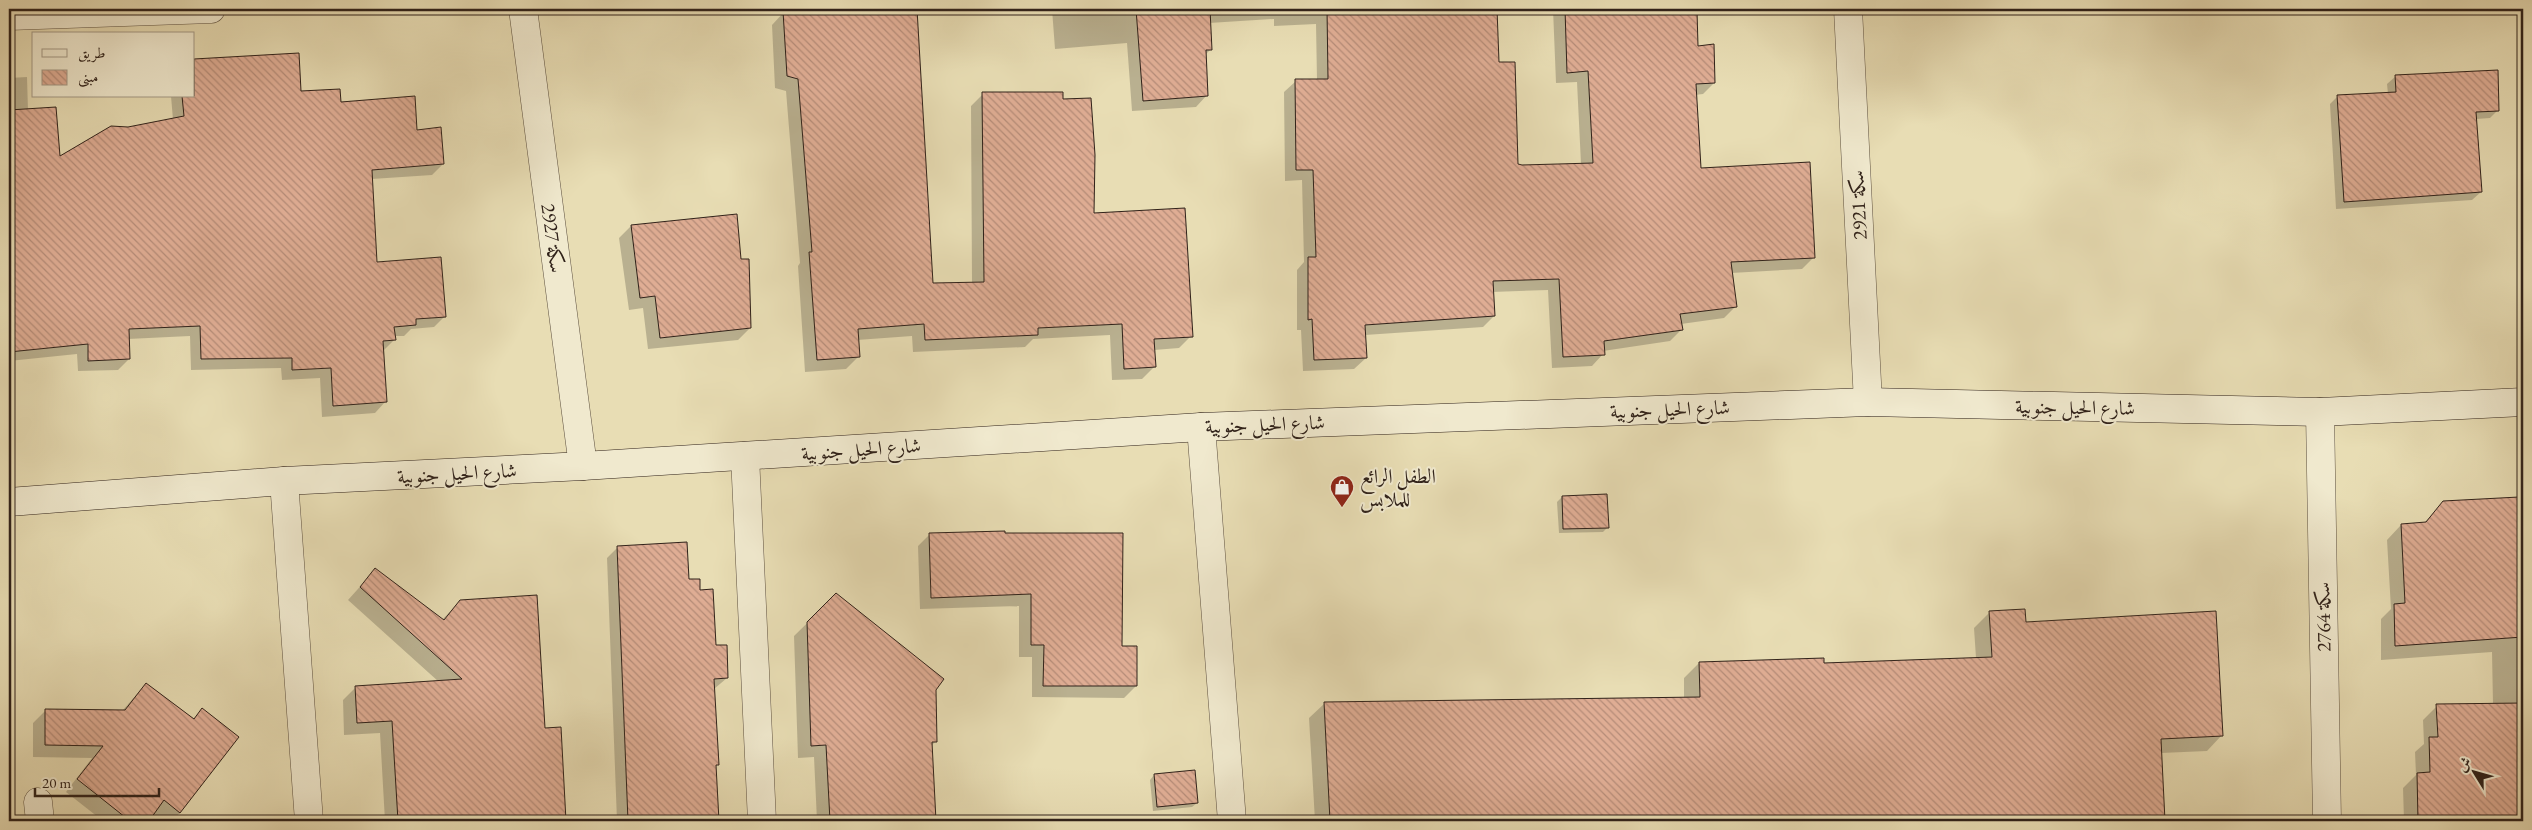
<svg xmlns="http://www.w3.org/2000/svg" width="2532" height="830" viewBox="0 0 2532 830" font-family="'EB Garamond',Amiri,serif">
  <defs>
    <pattern id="building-back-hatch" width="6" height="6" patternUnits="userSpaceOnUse" patternTransform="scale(1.25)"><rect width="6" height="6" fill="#dfad94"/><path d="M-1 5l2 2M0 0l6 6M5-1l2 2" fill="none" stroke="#b58c78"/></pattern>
  </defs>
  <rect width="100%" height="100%" fill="#e8ddb4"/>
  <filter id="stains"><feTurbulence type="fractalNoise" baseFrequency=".004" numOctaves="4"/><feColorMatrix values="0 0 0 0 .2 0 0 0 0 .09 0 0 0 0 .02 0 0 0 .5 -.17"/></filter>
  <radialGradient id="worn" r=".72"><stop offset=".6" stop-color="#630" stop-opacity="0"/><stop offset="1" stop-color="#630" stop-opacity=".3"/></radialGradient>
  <g fill="#0003">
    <path d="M839,9H915L932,284L972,283L971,106L983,94L1062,100L1093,214L1191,336L1179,348L1154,350L1155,366L1142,379L1112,380L1110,335L1033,339L1025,347L913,352L912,336L857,340L858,357L846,369L805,372L798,266L800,263L786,91L775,88L772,25L784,12Z"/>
    <path d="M1052,9H1496L1498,64L1517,165L1581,164L1577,82L1556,83L1553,9H1641L1642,15L1697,47L1714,83L1703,94L1695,95L1700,170L1814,257L1802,269L1731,273L1736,306L1724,318L1681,324V330L1670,341L1603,351V354L1592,366L1552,368L1548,290L1492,292L1494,316L1483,327L1365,335L1366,358L1354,369L1303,371L1301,330H1297V270L1304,262L1302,180L1285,181L1284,92L1296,81L1317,80L1316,24L1274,26V19L1209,23L1211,49L1205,55L1207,95L1196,107L1132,111L1127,43L1055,49Z"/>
    <path d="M298,54L300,92L340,104L416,131L443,164L432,175L372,179L376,263L445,316L434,327L411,329L404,336H394V340L384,350L385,402L375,413L322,417L320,378L282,380L281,368L191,370L190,336L128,339L129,359L118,370L78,371L77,354L9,361V78L27,77L28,110L58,158L128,128L173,120L171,96H194V60Z"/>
    <path d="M2396,76L2498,110L2490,118L2476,119L2481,192L2472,200L2336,209L2330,104L2338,96L2388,94L2387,84Z"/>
    <path d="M735,215L750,328L738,340L648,349L643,308L629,310L619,238L631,226Z"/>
    <path d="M1562,497L1608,527L1603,532L1559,533L1557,502Z"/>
    <path d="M2444,502L2523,577V821H2404L2403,788L2416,775L2415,752L2424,744L2423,720L2437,706L2493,704L2492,652L2381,660V619L2391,609L2387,540L2401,525L2424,523Z"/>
    <path d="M930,534H1004L1121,647L1136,686L1124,698L1032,697V657H1019V606L920,609L918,546Z"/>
    <path d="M618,547L688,580L699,591L714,647L727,678L714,689L718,764L715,767L717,821H617L607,558Z"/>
    <path d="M375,570L442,620L460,601L544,730L560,729L565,821H385L380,733L344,735L343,700L355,688L439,682L348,600Z"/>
    <path d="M836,595L935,689L936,741L931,746L935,821H817L814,757L798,758L794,636Z"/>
    <path d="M1990,612L2025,623L2222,735L2207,751L2161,753L2164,821H1315L1309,718L1325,703L1684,699V678L1699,663L1823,664L1976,658L1974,628Z"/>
    <path d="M146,684L193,719L202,710L180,813L171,821H162L153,814L147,821H103L66,792L92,758L33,757V723L46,710L122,711Z"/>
    <path d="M1154,775L1197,803L1192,807L1153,811L1150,780Z"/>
  </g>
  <g fill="url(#building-back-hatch)" stroke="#30221a">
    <path d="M829,9H917L933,283L984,282L982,92H1063V99L1091,98L1095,155L1094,213L1185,208L1193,337L1154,339L1156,367L1124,369L1122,324L1038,328V335L925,340L924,324L858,329L860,357L817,360L809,252H812L798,79L787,76L783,11Z"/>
    <path d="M1136,9H1210L1212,50H1206L1208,96L1143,101Z"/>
    <path d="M1327,9H1497L1499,62H1515L1518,164L1522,165L1593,163L1588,71L1567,73L1565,9H1643V13L1697,11L1698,46L1714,44L1715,83L1696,84L1701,168L1810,162L1815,258L1731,262L1737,307L1680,314L1683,330L1604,341L1605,355L1563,357L1559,279L1493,281L1495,316L1365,325L1367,358L1314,360L1312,319L1308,320V257H1316L1313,170H1296L1295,79H1328Z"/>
    <path d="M299,53L301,91L340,89L341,102L415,96L417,130L441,127L444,164L372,170L377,262L441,257L446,317L416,319V325L394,327L396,340L383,341L387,402L333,406L331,368L292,370V358L201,359L200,326L129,329L130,359L88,361V344L9,352V110L56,107L60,156L111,126L128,127L184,116L182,96H194V59Z"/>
    <path d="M2498,70L2499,111L2476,112L2482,192L2344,202L2337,95L2396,92L2395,75Z"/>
    <path d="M737,214L741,259H749L751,328L660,338L655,296L640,298L631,225Z"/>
    <path d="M1607,494L1609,528L1563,529L1562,496Z"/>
    <path d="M2519,497L2523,581V637L2395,646L2394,604L2405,603L2401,524L2426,522L2443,501Z"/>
    <path d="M1005,531V533H1123L1122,646H1137V686H1043L1044,645H1031V594L931,598L929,533Z"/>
    <path d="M687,542L689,579H700V590L713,589L716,645H727L728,678L714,679L719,765H716L719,821H628L617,546Z"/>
    <path d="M375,568L444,620L460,600L537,595L545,728L561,727L566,821H398L392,721L357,723L355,686L462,679L360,587Z"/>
    <path d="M836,593L944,679L936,690L937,742H932L936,821H830L826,745L811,746L807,622Z"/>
    <path d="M2025,609L2026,622L2216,611L2223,736L2161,739L2165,821H1330L1324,702L1700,697L1699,662L1824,658V663L1992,657L1989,611Z"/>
    <path d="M146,683L194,719L202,708L239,737L180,813L164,800L149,821H130L77,779L103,746L45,745V709L125,710Z"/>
    <path d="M2523,703V821H2418L2417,773L2430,772L2429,737H2438L2436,704Z"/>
    <path d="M1195,770L1198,803L1157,807L1154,774Z"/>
  </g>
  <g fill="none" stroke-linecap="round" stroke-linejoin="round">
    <g stroke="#5e5140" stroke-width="29">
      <g id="street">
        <path d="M523,9L583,466"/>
        <path d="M1848,9L1868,402"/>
        <path d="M9,16L211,9"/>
        <path d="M2320,412L2327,821"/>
        <path d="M1201,427L1232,821"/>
        <path d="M745,456L762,821"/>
        <path d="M284,481L309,821"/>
        <path d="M38,802L40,821"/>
      </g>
    </g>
    <g stroke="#30221a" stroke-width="29">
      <path id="secondary" d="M9,502L284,481L583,466L1201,427L1868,402L2320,412L2523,402"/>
    </g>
    <use href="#street" stroke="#f0e9ce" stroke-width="28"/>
    <use href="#secondary" stroke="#f0e9ce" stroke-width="28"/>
  </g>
  <defs>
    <g id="shop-pin" transform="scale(1.25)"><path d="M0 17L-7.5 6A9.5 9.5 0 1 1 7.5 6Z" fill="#8f2418" stroke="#f0e9ce"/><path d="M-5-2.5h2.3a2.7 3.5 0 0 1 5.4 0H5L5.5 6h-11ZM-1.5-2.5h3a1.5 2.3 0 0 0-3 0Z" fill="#fff"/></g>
  </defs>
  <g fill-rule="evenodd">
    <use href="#shop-pin" x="1342" y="487"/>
  </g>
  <g text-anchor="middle" stroke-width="4" stroke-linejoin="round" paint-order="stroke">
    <g font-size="20" fill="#30221a" stroke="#f0e9ce">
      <text transform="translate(1858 205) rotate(-93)" y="7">سكة 2921</text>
      <text transform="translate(553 238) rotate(82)" y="7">سكة 2927</text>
      <text transform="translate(2075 407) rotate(1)" y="7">شارع الحيل جنوبية</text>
      <text transform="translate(1670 409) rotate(-2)" y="7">شارع الحيل جنوبية</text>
      <text transform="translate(1265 424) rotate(-2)" y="7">شارع الحيل جنوبية</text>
      <text transform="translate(861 449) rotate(-4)" y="7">شارع الحيل جنوبية</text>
      <text transform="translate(457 473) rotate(-3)" y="7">شارع الحيل جنوبية</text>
      <text transform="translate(2323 617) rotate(-91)" y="7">سكة 2764</text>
    </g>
    <g font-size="20" fill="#30221a" stroke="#f0e9ce" text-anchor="start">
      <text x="1360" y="483">الطفل الرائع<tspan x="1360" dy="23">للملابس</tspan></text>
    </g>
  </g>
  <rect width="2532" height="830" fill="none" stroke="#e8ddb4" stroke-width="30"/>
  <rect x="10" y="10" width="2512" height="810" fill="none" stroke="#30221a" stroke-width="2.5"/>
  <rect x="15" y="15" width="2502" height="800" fill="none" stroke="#30221a"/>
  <rect x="32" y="32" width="162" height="65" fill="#f0e9ce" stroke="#a39986"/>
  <rect x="42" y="49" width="25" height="8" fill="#f0e9ce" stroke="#a39986"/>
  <text x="78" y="58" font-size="15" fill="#30221a">طريق</text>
  <rect x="42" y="70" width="25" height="15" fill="url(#building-back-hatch)" stroke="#a39986"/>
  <text x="78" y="82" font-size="15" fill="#30221a">مبنى</text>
  <g transform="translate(2474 772) rotate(307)" stroke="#f0e9ce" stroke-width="4" paint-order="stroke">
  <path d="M0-4L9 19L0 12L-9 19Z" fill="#30221a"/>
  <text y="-8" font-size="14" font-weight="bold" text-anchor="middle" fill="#30221a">ش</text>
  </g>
  <path d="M35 788v8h124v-8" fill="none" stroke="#30221a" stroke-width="2.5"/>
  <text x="42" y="788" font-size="15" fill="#30221a" stroke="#f0e9ce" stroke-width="4" paint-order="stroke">20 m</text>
  <rect width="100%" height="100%" filter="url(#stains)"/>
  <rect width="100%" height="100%" fill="url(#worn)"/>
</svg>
